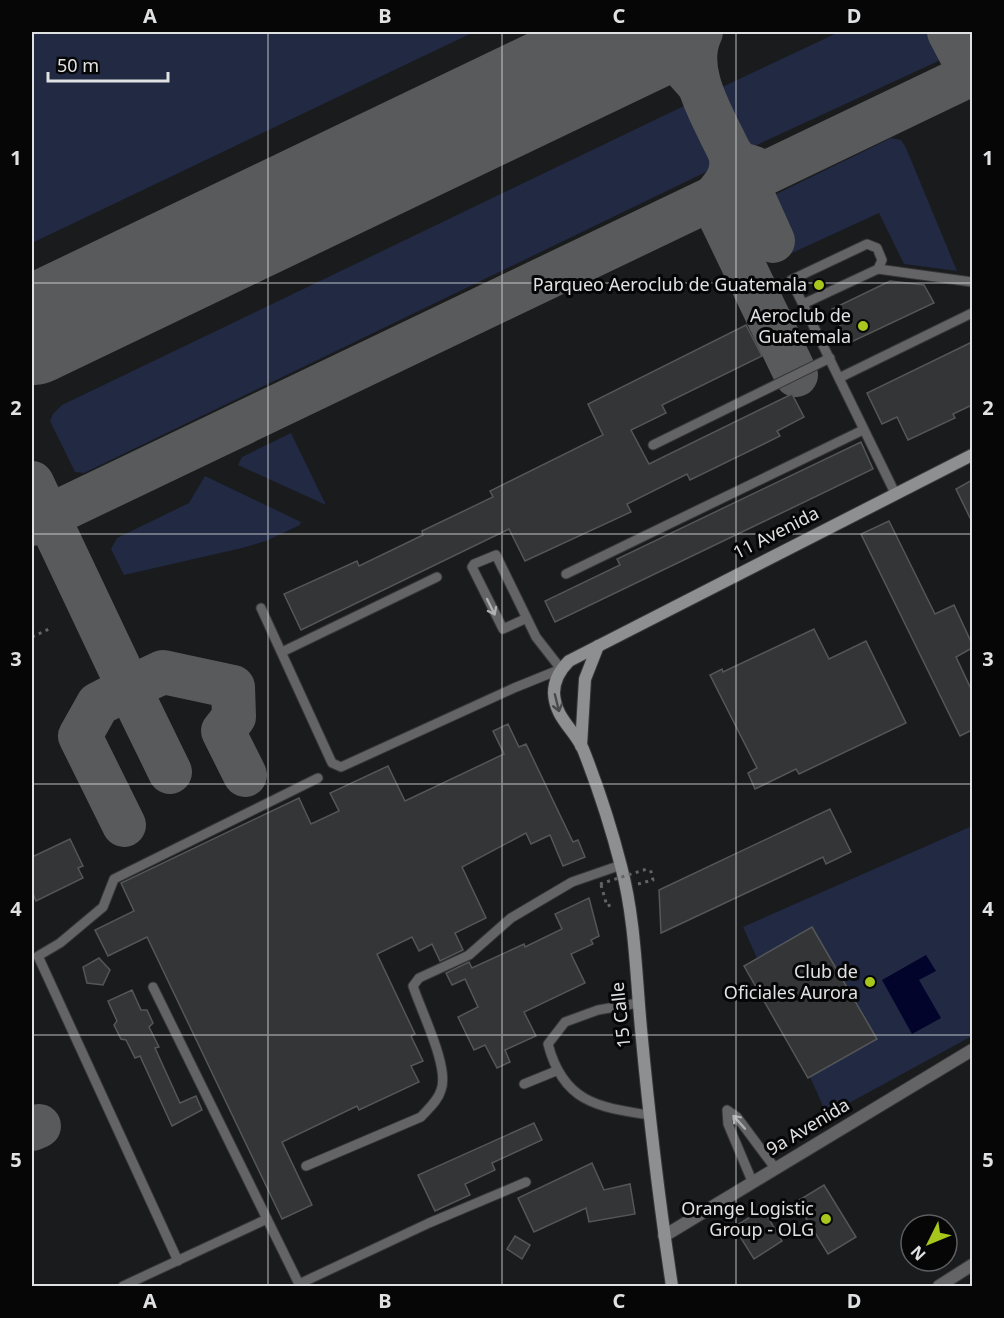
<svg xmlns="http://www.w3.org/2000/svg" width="1004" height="1318" viewBox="0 0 1004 1318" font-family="'Noto Sans',sans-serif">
  <rect width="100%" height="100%" fill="#1a1b1d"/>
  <g fill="#212943">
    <path d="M32,32H474L32,243Z"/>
    <path d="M839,32H935L947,57L746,150L716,90Z"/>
    <path d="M688,104L714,156L713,164L708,171L84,473L75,472L50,421L53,414L62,405Z"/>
    <path d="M891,138L901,140L906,148L957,271L904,264L879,213L792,253L766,199Z"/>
    <path d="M291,433L326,505L238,465L242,457Z"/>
    <path d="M205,476L301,522L300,525L266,541L242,548L124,575L111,549L117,538L189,503Z"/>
    <path d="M972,826V1036L827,1115L743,927Z"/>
  </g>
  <path fill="#03042b" d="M926,955L936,971L919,980L941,1018L912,1034L882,980Z"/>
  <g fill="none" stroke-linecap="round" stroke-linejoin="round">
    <g stroke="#585a5b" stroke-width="44">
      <path d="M701,32C682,71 714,118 730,153L738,163L754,168"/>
      <path d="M949,32L960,53L972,61"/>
      <path d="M623,47C662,39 674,56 698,84"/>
      <path d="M730,153C735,174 725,185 712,200L796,375"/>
      <path d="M747,183L773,241"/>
      <path d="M32,483L129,688L98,704L80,736L124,825"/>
      <path d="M32,524L972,74"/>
      <path d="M170,772L129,688L163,672L233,687L234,717L223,731L245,775"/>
      <path d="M32,1129L39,1126"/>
    </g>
    <path stroke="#585a5b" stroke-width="108" d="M32,331L656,32"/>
  </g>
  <g fill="#343537" stroke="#555658" stroke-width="1.5">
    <path d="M890,281L924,285L934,303L849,343L832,309Z"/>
    <path d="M746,325L762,356L662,405L666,413L631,430L649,464L792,394L804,417L777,431L780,436L690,480L687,474L627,504L631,512L525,561L509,529L301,630L284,594L357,561L359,566L423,535L422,531L493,497L490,491L603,435L588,404Z"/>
    <path d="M972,342V405L953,414L955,418L908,440L897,417L882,424L867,393Z"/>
    <path d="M861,442L873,469L555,622L545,601L620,565L617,559Z"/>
    <path d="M972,480V522L956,489Z"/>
    <path d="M889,521L935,614L954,605L972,644V648L956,657L972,691V730L960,736L861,534Z"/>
    <path d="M814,629L829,659L866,641L906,723L799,774L796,769L755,789L748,773L757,768L710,675L722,669L723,672Z"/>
    <path d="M508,724L519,747L526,744L573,842L578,840L585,857L563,866L550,835L531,844L526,833L462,867L486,918L455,933L463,950L440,961L432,944L419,951L412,937L377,954L415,1034L411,1036L423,1061L411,1066L419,1082L359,1110L357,1106L282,1142L312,1205L282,1219L147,937L108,956L95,930L134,911L121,883L299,798L311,824L339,811L330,793L388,766L405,801L504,754L493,731Z"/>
    <path d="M830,809L851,852L826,864L823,857L661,933L659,890Z"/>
    <path d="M70,839L83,866L78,868L83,878L36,901L32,891V857Z"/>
    <path d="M589,898L599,936L591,940L593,944L571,954L585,983L524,1012L536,1036L505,1050L510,1062L497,1068L485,1045L474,1050L458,1017L478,1007L465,979L452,985L446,973L469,962L472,968L524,944L525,947L562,929L555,914Z"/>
    <path d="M812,927L877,1039L808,1078L744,966Z"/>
    <path d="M99,958L110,970L103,985L87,983L83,967Z"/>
    <path d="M132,990L141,1010H147L153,1023L149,1027L159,1047L155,1048L180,1103L196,1096L202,1110L172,1126L140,1056L135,1058L126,1040L121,1039L114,1025L117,1021L108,1001Z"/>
    <path d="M534,1123L542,1140L492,1163L495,1170L465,1184L470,1195L435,1211L418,1175Z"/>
    <path d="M592,1163L604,1190L630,1184L635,1214L589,1222L586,1208L534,1232L518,1198Z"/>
    <path d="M824,1185L856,1237L828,1254L796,1202Z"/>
    <path d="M763,1209L782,1241L754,1259L734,1227Z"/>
    <path d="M515,1236L530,1245L522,1259L507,1249Z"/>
  </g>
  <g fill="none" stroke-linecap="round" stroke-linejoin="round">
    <g stroke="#363739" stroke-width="11">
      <g id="service">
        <path d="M878,269L972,282"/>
        <path d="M803,304L878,269L882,260L877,248L867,244L791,280L895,493"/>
        <path d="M839,378L972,313"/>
        <path d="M653,445L830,358"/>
        <path d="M566,574L863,430"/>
        <path d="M261,608L332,763L341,767L514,688L561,669L536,637L496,555L474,564L472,567L503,629L527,618"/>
        <path d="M282,652L437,577"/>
        <path d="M153,987L300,1286"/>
        <path d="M638,1003L598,1010L565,1022L548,1044C563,1102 597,1107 649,1115"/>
        <path d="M524,1084L556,1071"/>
        <path d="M306,1166L421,1117C428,1109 438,1101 441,1090C450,1068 421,1011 413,986L419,978L469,955L511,918L572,882L621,865"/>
        <path d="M752,1181L728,1124L727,1110L737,1117L775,1168"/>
        <path d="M178,1261L38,956L60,943L103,907L114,879L318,778"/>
        <path d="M299,1284L429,1223L526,1182"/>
        <path d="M123,1286L267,1219"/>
      </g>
    </g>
    <g stroke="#363739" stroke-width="14">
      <g id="minor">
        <path d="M664,1236L972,1050"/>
        <path d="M939,1286L972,1265"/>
      </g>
    </g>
    <g stroke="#363739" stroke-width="14">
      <g id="secondary">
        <path d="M581,746L585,679L598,646"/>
        <path d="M672,1286C659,1201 649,1115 641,1029C636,975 635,918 621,866C611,827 598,787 583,749C574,729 555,718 554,693C554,681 560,670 569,661L972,455"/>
      </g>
    </g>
    <g stroke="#636466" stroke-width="3" stroke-dasharray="3 4.5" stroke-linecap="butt">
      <path d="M32,637L51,628"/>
      <path d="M638,884L653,880L650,868"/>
      <path d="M601,885L607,906L614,904"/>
    </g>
    <use href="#service" stroke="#646466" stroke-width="9"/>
    <use href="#minor" stroke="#646466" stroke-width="12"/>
    <use href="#secondary" stroke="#8e8f90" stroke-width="12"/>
    <path stroke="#636466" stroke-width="3" stroke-dasharray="3 4.5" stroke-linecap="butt" d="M600,884L650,868"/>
  </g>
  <defs><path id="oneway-shaft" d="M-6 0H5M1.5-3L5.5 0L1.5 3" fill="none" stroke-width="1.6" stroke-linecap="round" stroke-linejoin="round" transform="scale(1.5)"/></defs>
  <g stroke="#aeafb0">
    <use href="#oneway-shaft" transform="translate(491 607) rotate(64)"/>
    <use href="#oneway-shaft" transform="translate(739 1122) rotate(-132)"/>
  </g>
  <use stroke="#4a4a4c" href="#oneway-shaft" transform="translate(557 703) rotate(76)"/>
  <path fill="none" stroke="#e0e1e2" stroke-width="1.5" stroke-opacity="0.55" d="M268,32V1286M502,32V1286M736,32V1286M32,283H972M32,534H972M32,784H972M32,1035H972"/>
  <g fill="#a8c71c" stroke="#060607" stroke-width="2">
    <circle cx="819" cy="285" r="6"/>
    <circle cx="863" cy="326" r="6"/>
    <circle cx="870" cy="982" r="6"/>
    <circle cx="826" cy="1219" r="6"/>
  </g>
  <g text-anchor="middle" stroke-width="6" stroke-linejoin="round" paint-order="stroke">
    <g font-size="18" fill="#e0e1e2" stroke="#060607" text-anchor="end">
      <text x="807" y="291">Parqueo Aeroclub de Guatemala</text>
      <text x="851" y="322">Aeroclub de<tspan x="851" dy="21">Guatemala</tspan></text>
      <text x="858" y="978">Club de<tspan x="858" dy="21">Oficiales Aurora</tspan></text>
      <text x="814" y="1215">Orange Logistic<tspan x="814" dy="21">Group - OLG</tspan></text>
    </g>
    <g font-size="18" fill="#e0e1e2" stroke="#060607">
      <text transform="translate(776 533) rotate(-27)" y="6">11 Avenida</text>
      <text transform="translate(621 1015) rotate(-96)" y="6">15 Calle</text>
      <text transform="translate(808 1127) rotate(-31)" y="6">9a Avenida</text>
    </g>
  </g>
  <rect width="1004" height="1318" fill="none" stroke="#060607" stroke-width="66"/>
  <g transform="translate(929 1243) rotate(227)"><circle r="28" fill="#060607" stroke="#5d5e5f" stroke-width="1.5"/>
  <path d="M0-4.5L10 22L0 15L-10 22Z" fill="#a8c71c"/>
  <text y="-9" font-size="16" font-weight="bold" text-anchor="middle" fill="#e0e1e2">N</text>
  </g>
  <path d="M48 72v9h120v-9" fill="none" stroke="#e0e1e2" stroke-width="3"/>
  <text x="57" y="72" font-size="18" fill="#e0e1e2" stroke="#060607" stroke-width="4.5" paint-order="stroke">50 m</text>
  <rect x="33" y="33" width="938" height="1252" fill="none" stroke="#e0e1e2" stroke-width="2"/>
  <g font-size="20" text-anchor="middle" font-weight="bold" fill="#e0e1e2">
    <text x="150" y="23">A</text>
    <text x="385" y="23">B</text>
    <text x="619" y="23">C</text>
    <text x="854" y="23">D</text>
    <text x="16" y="165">1</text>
    <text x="988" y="165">1</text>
    <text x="16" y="415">2</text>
    <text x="988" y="415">2</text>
    <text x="16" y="666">3</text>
    <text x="988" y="666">3</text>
    <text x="16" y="916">4</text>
    <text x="988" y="916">4</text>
    <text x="16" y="1167">5</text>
    <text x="988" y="1167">5</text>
    <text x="150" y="1308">A</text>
    <text x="385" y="1308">B</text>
    <text x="619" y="1308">C</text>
    <text x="854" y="1308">D</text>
  </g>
</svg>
